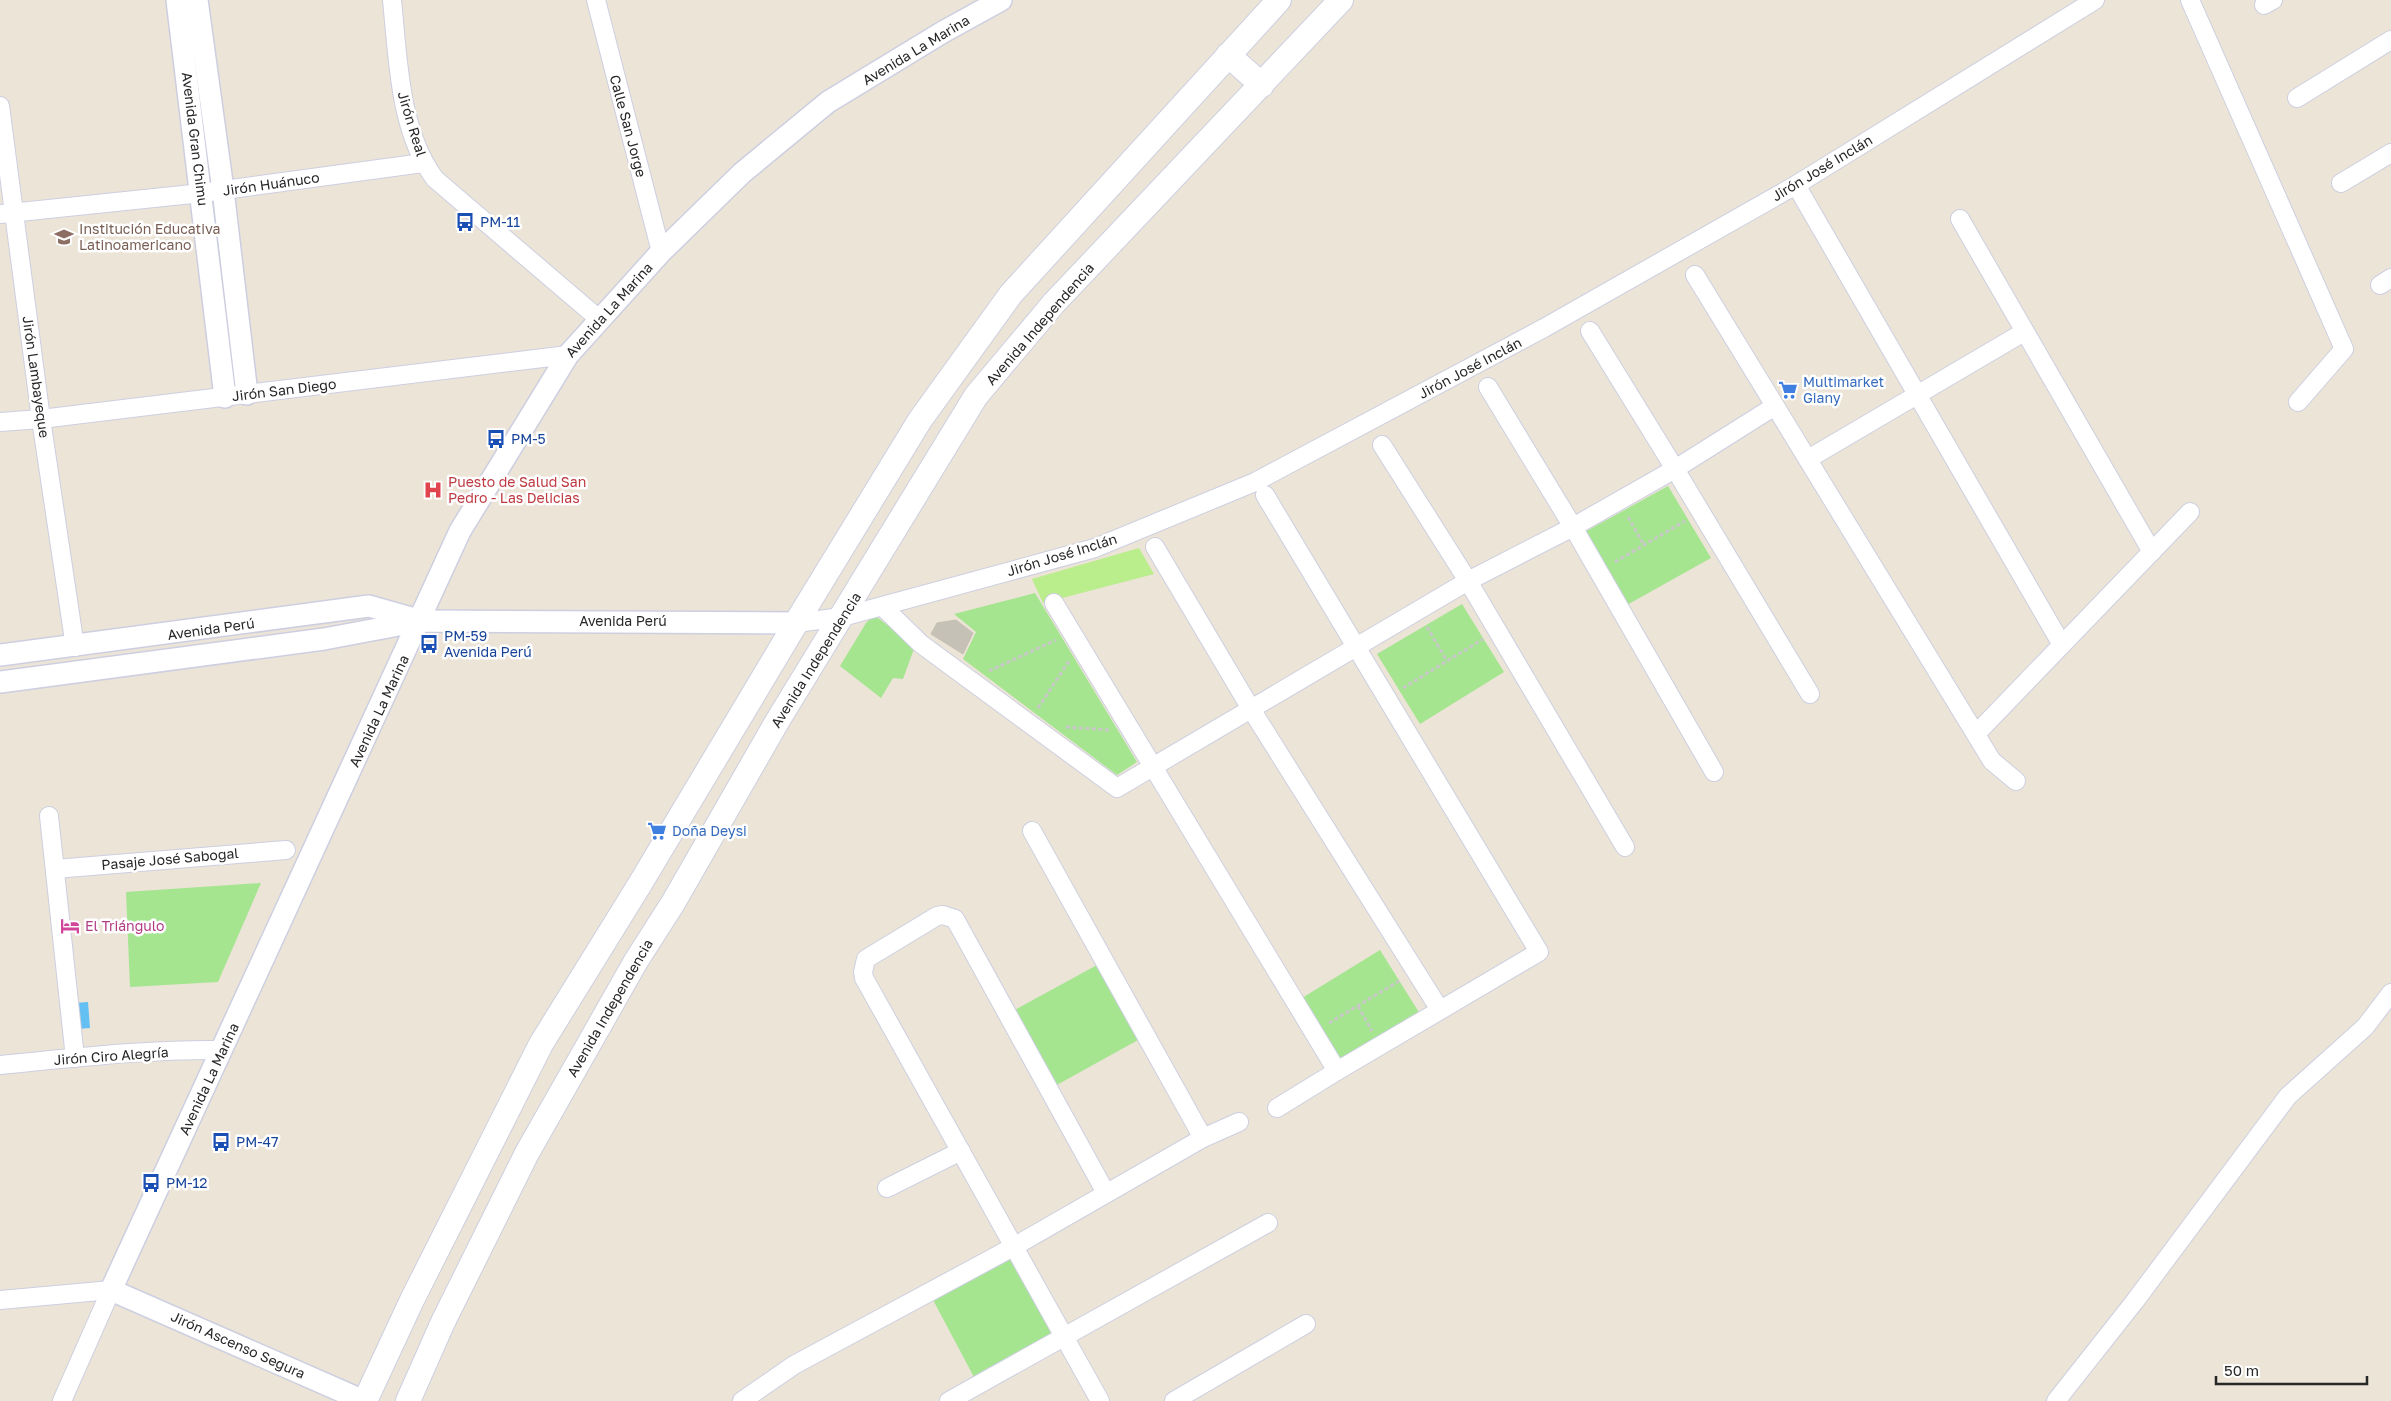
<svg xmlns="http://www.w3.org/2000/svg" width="2391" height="1401" viewBox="0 0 2391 1401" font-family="'Golos Text',sans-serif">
  <rect width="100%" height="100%" fill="#ebe4d7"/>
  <g fill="#a5e590">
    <path d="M1668,486L1711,558L1625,606L1583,533Z"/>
    <path d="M1035,593L1137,762L1117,775L963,659L976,632L954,614Z"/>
    <path d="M1462,604L1504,672L1420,724L1377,654Z"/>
    <path d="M874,615L915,646L903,679L893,678L881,698L840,666L866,623Z"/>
    <path d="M261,883L218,982L130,987L126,892Z"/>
    <path d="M1380,950L1420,1014L1338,1064L1302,998Z"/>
    <path d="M1097,965L1138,1040L1055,1086L1013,1011Z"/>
    <path d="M1012,1255L1054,1336L975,1379L932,1298Z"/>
  </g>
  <path fill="#baed8b" d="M1139,548L1154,574L1043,603L1032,579Z"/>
  <path fill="#64c0f3" d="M88,1002L90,1028L77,1029L75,1003Z"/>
  <path fill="#c6c1b7" stroke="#c6c0b1" d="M956,620L973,633L963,654L931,634L937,623Z"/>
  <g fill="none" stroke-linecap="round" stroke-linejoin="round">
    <g stroke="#cdcfe1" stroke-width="20">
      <g id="minor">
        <path d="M392,0C398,58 399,131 435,179L599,319"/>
        <path d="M596,0L661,252"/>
        <path d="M2190,0L2344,349L2298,402"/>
        <path d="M2264,5L2273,0"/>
        <path d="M2297,98L2391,40"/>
        <path d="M0,106L41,419L75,647"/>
        <path d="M2341,183L2391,153"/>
        <path d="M1796,185L2062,645"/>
        <path d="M0,214L202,193L423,163"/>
        <path d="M1960,219L2152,552"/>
        <path d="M1695,275L1992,761L2016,781"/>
        <path d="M2380,285L2391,278"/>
        <path d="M1590,331L1675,469L1810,694"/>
        <path d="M1488,387L1573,527L1714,772"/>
        <path d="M0,422L41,419L568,355"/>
        <path d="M1382,445L1468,581L1625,847"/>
        <path d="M1808,459L2024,332"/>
        <path d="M1265,495L1539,952L1337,1071L1277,1108"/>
        <path d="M1155,547L1251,709L1440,1010"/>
        <path d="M1054,603L1337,1071"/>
        <path d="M882,606L921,644L1117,788L1468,581L1573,527L1675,469L1775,406"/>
        <path d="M796,623L842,617L1095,548L1255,482L1544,328L1796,185L2095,0"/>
        <path d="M1976,734L2190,512"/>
        <path d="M49,816L75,1058"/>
        <path d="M1032,831L1203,1138"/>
        <path d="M55,869L286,850"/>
        <path d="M0,1065C74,1058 148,1049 222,1050"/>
        <path d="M887,1188L961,1151"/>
        <path d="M0,1300L111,1290"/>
        <path d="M62,1401L111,1290"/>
        <path d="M742,1401L794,1365L1015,1246L1203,1138L1239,1122"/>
        <path d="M949,1401L1268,1223"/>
        <path d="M1100,1401L864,978L863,972L866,959L937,916L943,915L955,919L1106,1193"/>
        <path d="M1174,1401L1306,1324"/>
        <path d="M2056,1401L2135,1301L2288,1096L2365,1027L2391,993"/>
      </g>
    </g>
    <g stroke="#cdcfe1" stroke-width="24">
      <g id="tertiary">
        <path d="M177,0L225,397"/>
        <path d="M197,0L223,190L247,394"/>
        <path d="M0,655L369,606L415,619"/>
        <path d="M0,682L324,639L420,621L796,623"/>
        <path d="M364,1401L111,1290L460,531L568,355L661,252L742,173L828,102L943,32L1001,0"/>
      </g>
    </g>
    <g stroke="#cdcfe1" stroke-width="26">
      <g id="secondary">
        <path d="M1228,55L1262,85"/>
        <path d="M365,1401L412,1300L541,1044L640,884L796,623L920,420L1011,294L1279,0"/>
        <path d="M408,1401L443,1322L527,1153L636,961L673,903L778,720L976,396L1054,303L1341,0"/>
      </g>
    </g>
    <g stroke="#c7c7c7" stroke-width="3" stroke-dasharray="4 2.5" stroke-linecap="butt">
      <path d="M1628,517L1644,545"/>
      <path d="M1615,562L1685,521"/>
      <path d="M1427,627L1447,661"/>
      <path d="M989,671L1056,640"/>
      <path d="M1403,688L1483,639"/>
      <path d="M1038,708L1069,661"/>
      <path d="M1066,727L1110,730"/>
      <path d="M1358,1006L1372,1031"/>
      <path d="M1329,1023L1399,981"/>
    </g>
    <use href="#minor" stroke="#fff" stroke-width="18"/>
    <use href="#tertiary" stroke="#fff" stroke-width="21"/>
    <use href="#secondary" stroke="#fff" stroke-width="24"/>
  </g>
  <defs>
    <g id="bus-bare" transform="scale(1.5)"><path d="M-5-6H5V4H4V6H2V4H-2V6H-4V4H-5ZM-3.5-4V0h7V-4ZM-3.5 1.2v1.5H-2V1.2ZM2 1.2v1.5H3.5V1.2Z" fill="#1a4fb4" stroke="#fff" stroke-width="2.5" paint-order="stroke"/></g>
    <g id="school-bare" transform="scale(1.5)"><path d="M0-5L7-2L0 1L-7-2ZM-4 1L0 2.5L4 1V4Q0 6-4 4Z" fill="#8d6e63" stroke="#fff" stroke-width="2.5" paint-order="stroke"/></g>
    <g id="supermarket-bare" transform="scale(1.5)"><path d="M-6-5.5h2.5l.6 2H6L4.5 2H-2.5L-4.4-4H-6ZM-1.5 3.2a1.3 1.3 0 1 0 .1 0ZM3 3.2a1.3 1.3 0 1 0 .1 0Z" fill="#3f7fe0" stroke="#fff" stroke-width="2.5" paint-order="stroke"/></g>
    <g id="hospital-bare" transform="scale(1.5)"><path d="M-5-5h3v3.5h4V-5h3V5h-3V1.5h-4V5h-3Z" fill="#e0444e" stroke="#fff" stroke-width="2.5" paint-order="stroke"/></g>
    <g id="hotel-bare" transform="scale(1.5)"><path d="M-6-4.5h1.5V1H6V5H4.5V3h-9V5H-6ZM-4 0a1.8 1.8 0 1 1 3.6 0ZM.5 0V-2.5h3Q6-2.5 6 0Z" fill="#d1479c" stroke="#fff" stroke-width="2.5" paint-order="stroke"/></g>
  </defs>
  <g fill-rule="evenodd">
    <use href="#bus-bare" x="465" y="222"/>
    <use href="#school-bare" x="64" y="237"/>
    <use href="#supermarket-bare" x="1788" y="390"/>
    <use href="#bus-bare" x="496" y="439"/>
    <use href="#hospital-bare" x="433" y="490"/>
    <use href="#bus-bare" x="429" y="644"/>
    <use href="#supermarket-bare" x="657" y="831"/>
    <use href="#hotel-bare" x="70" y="926"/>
    <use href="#bus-bare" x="221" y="1142"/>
    <use href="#bus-bare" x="151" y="1183"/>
  </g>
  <g text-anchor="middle" stroke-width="5" stroke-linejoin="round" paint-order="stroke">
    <g font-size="14" fill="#272727" stroke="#fff">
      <text transform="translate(916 50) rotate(-31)" y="5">Avenida La Marina</text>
      <text transform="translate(412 124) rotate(73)" y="5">Jirón Real</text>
      <text transform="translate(628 126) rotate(75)" y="5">Calle San Jorge</text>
      <text transform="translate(195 139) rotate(83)" y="5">Avenida Gran Chimu</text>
      <text transform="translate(1822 168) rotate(-31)" y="5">Jirón José Inclán</text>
      <text transform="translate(271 184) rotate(-8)" y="5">Jirón Huánuco</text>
      <text transform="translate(609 310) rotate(-48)" y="5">Avenida La Marina</text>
      <text transform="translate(1040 324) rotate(-49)" y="5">Avenida Independencia</text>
      <text transform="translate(1470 368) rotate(-28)" y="5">Jirón José Inclán</text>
      <text transform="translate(36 377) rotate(82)" y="5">Jirón Lambayeque</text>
      <text transform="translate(284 390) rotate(-7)" y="5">Jirón San Diego</text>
      <text transform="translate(1062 555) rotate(-17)" y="5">Jirón José Inclán</text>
      <text x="623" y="626">Avenida Perú</text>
      <text transform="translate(211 629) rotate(-8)" y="5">Avenida Perú</text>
      <text transform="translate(816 660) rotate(-58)" y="5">Avenida Independencia</text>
      <text transform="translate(379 711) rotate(-65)" y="5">Avenida La Marina</text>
      <text transform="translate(170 859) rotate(-5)" y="5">Pasaje José Sabogal</text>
      <text transform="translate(610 1008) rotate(-60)" y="5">Avenida Independencia</text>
      <text transform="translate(111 1056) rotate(-4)" y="5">Jirón Ciro Alegría</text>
      <text transform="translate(209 1079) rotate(-65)" y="5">Avenida La Marina</text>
      <text transform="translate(238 1345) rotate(24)" y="5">Jirón Ascenso Segura</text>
    </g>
    <g font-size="14" fill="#164399" stroke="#fff" text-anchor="start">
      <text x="480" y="227">PM-11</text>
      <text x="511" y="444">PM-5</text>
      <text x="444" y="641">PM-59<tspan x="444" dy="16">Avenida Perú</tspan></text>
      <text x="236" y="1147">PM-47</text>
      <text x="166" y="1188">PM-12</text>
    </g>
    <g font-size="14" fill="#785e54" stroke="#fff" text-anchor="start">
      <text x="79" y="234">Institución Educativa<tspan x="79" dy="16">Latinoamericano</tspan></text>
    </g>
    <g font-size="14" fill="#366cbe" stroke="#fff" text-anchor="start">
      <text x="1803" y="387">Multimarket<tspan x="1803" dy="16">Giany</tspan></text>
      <text x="672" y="836">Doña Deysi</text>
    </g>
    <g font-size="14" fill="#be3a42" stroke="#fff" text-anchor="start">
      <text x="448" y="487">Puesto de Salud San<tspan x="448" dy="16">Pedro - Las Delicias</tspan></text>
    </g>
    <g font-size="14" fill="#b23c85" stroke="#fff" text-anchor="start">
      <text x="85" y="931">El Triángulo</text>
    </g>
  </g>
  <path d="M2216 1376v8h151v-8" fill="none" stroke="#272727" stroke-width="2.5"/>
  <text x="2224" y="1376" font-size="15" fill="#272727" stroke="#ffffff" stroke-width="4" paint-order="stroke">50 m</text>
</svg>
